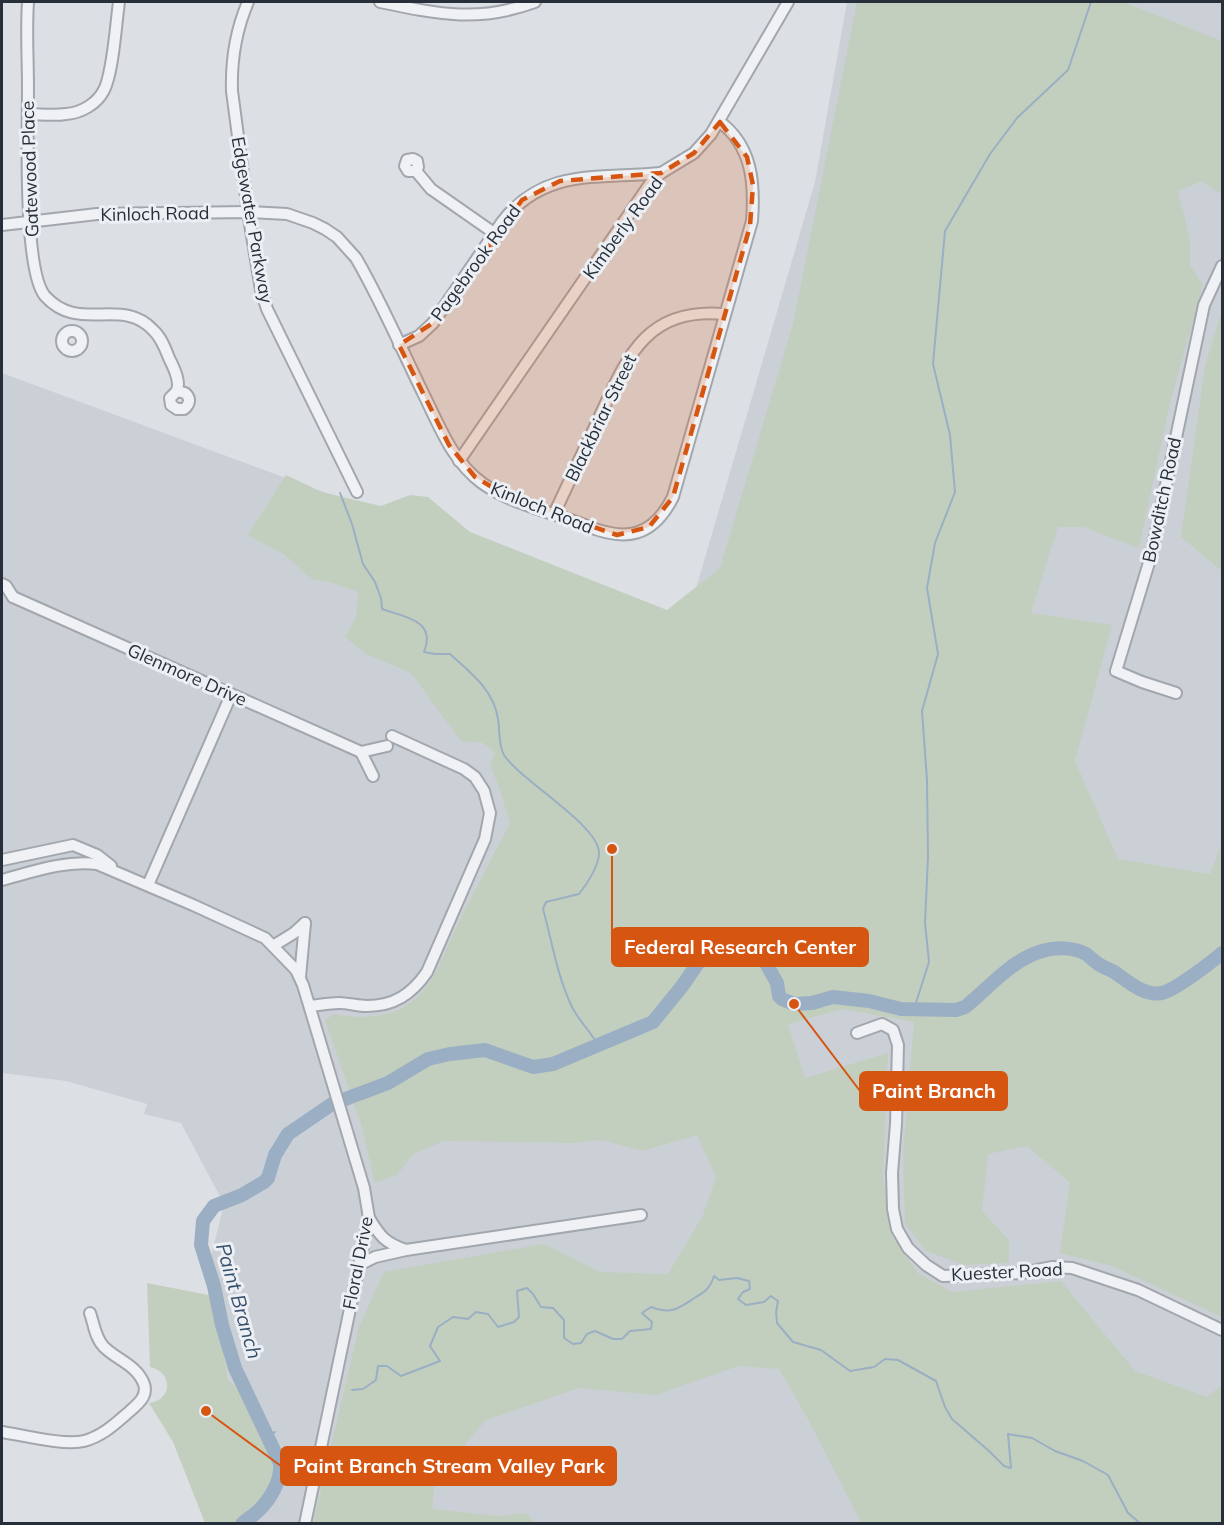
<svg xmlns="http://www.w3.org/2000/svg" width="1224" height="1525" viewBox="0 0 1224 1525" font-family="Mulish,sans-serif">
  <rect width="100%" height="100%" fill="#dce0e5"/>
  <path fill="#cbcfd6" d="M847,2H1222V1523H250L263,1512L267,1420L228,1379L209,1264L224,1204L181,1123L144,1114L147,1104L66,1081L2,1073V373L685,626L815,182Z"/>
  <g fill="#c3cfbe">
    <path d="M857,2H1123L1222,41V193L1214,190L1202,181L1178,191L1190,239V265L1203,285L1170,403L1139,548L1083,527H1058L1031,613L1112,625L1075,761L1118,859L1210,874L1222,843V1317L1112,1266L1060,1253L1070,1183L1027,1146L988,1154L982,1211L1009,1240V1263L965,1265L926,1251L905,1223L903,1153L914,1022L842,1009L788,1024L805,1078L888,1053L883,1178L892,1236L918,1273L952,1292L1061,1281L1135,1371L1207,1397L1222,1385V1523H861L808,1419L779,1369L738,1366L656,1395L579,1388L486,1420L435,1481L432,1509L499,1516L525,1513L536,1523H313L359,1327L384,1272L543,1244L600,1272L668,1274L703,1215L716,1177L697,1135L642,1151L602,1140L574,1143L444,1141L413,1154L397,1175L375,1183L361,1124L325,1020L334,1014C362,1019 390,1019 413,1001C435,983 443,955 455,930C473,894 491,859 510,824L501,793L490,764L495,753L483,743L461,741L411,673L366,654L345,637L356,617L358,592L330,582L311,579L285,555L248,535L286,475L322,492L381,506L410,495L428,497L470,532L667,610L720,568L793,324Z"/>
    <path d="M1222,309V571L1181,537L1205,367Z"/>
    <path d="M147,1283L214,1296L228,1379L267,1420L281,1457L263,1512L248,1523H205L173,1442L149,1403C173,1400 173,1372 150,1367Z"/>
  </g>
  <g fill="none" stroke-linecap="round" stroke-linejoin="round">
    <g stroke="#9aafc3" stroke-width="2">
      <path d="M340,493L352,524L363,564L375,582L381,598L382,609C404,617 437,620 424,652L435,654H450C470,672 494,690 498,719C500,730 498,744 504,755C521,781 599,825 599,853C599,866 587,884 579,894L546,902L543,909C552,941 557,976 572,1007C579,1021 591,1032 598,1045"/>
      <path d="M914,1009L929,962L925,923L928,857L927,780L922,711L938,654L927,588L935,543L955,492L950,435L933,364L945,231L990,154L1017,118L1068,70L1091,2"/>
      <path d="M352,1390L363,1389L376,1380L378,1366H387L401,1376L440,1361L430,1346L438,1327L453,1317L468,1319L476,1312L488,1314L498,1327L514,1322L519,1317L517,1291L527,1288L533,1294L541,1307L553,1308L564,1320V1338L573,1344L581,1343L587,1334L595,1331L613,1339H622L630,1331L651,1329L652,1322L642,1313L651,1307C672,1315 679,1308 696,1297C706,1291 710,1288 714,1276L719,1280L737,1278L749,1281L750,1289L743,1292L738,1299L746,1305L764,1302L771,1296L778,1301L776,1312L777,1323L793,1342L821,1350L850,1371L874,1367L885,1359L898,1360L936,1381L945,1407L952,1419L989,1451L1004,1466L1011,1468L1008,1434L1032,1438L1055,1451L1083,1461L1108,1475L1128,1513L1141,1524"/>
      <path d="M269,1437L275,1432"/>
    </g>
    <path stroke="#9aafc3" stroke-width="14" d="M242,1524C247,1519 253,1516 258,1511C270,1500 282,1480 280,1463L235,1368L222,1325L214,1286L201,1245L203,1221L214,1206L242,1195L264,1182L268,1178L275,1155L288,1134L332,1104L388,1083L428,1059L450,1054L485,1050L533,1067L553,1064L653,1022L683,985L698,963L708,956L730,950L749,951L758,955L766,963L777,983L779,996L782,999L794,1004L812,1003L833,997L869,1001L901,1009L956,1010L965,1007C989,988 1011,960 1042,951C1055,947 1074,947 1086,954C1090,957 1093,960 1097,963C1103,968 1111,969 1117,974C1130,983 1144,996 1162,993C1175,990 1212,962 1222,953"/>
    <g stroke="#a2a7ae" stroke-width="14">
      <g id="minor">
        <path d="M28,2C26,30 28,60 28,88C28,127 23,270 45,296C79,334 122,296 153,330C161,337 165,348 169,358C173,366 182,383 176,392C174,394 172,396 170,398L171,405L177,409H184C190,404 191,398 185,393L177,391"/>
        <path d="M248,2C236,30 231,60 232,91L248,212L261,290L267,309L357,492"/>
        <path d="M380,2C438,14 478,23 535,2"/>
        <path d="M28,114C40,114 53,116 66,114C81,113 97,104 104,90C113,73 116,23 119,2"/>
        <path d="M416,171L418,167L417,161L413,159L407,160L405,166L408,171H416L431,189L494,233"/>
        <path d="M2,225L97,214L248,212L287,214L313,223L325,229L337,237L356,258C381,301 401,348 423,393C439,425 452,461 482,483C511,504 554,513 587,526C626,542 653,537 673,497L752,221C755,183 752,146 720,122"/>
        <circle cx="72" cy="341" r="10"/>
        <path d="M399,345L419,336L433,323L502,222C544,167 600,179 661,173"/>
        <path d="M459,461L652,181L661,173L694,153L711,134L788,2"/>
        <path d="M554,514C569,482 584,450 599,418C627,357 646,307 724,314"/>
        <path d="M2,584L6,586L13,597"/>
        <path d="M13,597L361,752L387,746"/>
        <path d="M1176,693L1142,682L1116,671L1151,556L1204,305L1222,266"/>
        <path d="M361,752L373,776"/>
        <path d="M2,860L73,845L97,855L111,866"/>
        <path d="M2,880C32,872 65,860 97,864L193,905L265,938L296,970L303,985L364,1188L369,1218L305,1524"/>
        <path d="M148,885L231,695"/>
        <path d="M273,946L294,933L305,923"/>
        <path d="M300,977L305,923"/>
        <path d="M310,1006C320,1005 329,1003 339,1003C348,1003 358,1006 367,1006C394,1006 412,994 427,972L485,839L490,813L484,791L475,777L464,769L392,736"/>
        <path d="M857,1033L882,1024L893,1030L898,1045L896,1124L892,1173L893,1209L897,1229L908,1248L926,1265L943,1276L1022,1273L1052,1267L1072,1268L1138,1290L1222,1330"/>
        <path d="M369,1218C380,1236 385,1243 406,1250L641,1215"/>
        <path d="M359,1265L375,1257L406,1250"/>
        <path d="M2,1432C22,1435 65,1446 84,1441C103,1436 116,1423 130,1411C138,1404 148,1396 144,1384C137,1365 117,1360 104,1347C95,1338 94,1324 90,1313"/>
      </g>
    </g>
    <use href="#minor" stroke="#eff1f4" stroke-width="10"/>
  </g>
  <path fill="#d55511" fill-opacity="0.2" stroke="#d55511" stroke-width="4.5" stroke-dasharray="12 8" stroke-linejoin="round" d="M720,122L747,157L753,185L750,226L673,497L649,527L617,535L512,499L475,477L449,445L399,345L433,323L522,200L560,181L661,173L694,153Z"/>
  <g text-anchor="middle" stroke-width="6" stroke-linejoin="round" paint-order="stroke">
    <g font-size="18" fill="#272f3a" stroke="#eceff3">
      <text transform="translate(30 169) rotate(-92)" y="6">Gatewood Place</text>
      <text transform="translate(155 214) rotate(-1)" y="6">Kinloch Road</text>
      <text transform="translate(252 220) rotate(80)" y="6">Edgewater Parkway</text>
      <text transform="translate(623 228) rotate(-54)" y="6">Kimberly Road</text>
      <text transform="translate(476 263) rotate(-54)" y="6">Pagebrook Road</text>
      <text transform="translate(601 418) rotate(-64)" y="6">Blackbriar Street</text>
      <text transform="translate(1162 500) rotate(-78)" y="6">Bowditch Road</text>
      <text transform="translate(542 508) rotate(22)" y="6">Kinloch Road</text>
      <text transform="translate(187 675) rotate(24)" y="6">Glenmore Drive</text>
      <text transform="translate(358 1263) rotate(-79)" y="6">Floral Drive</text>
      <text transform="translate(1007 1272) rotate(-3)" y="6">Kuester Road</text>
    </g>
    <g font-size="20" font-style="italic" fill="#354f6b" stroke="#eceff3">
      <text transform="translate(239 1301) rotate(74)" y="7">Paint Branch</text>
    </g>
  </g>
  <path fill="none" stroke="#d55511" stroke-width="2" d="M612 849L612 947M794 1004L860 1091M206 1411L281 1466"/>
  <g fill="#d55511" stroke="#eceff3" stroke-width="2">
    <circle cx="612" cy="849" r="6"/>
    <circle cx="794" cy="1004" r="6"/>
    <circle cx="206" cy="1411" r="6"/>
  </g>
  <g fill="#d55511" stroke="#d55511" stroke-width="2">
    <rect x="612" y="928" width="256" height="38" rx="6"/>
    <rect x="860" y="1072" width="147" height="38" rx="6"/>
    <rect x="281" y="1447" width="335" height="38" rx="6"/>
  </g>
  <g font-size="20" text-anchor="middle" font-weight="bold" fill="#fff">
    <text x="740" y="954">Federal Research Center</text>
    <text x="934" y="1098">Paint Branch</text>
    <text x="449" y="1473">Paint Branch Stream Valley Park</text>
  </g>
  <rect width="1224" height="1525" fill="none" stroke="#272f3a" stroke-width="6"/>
</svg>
